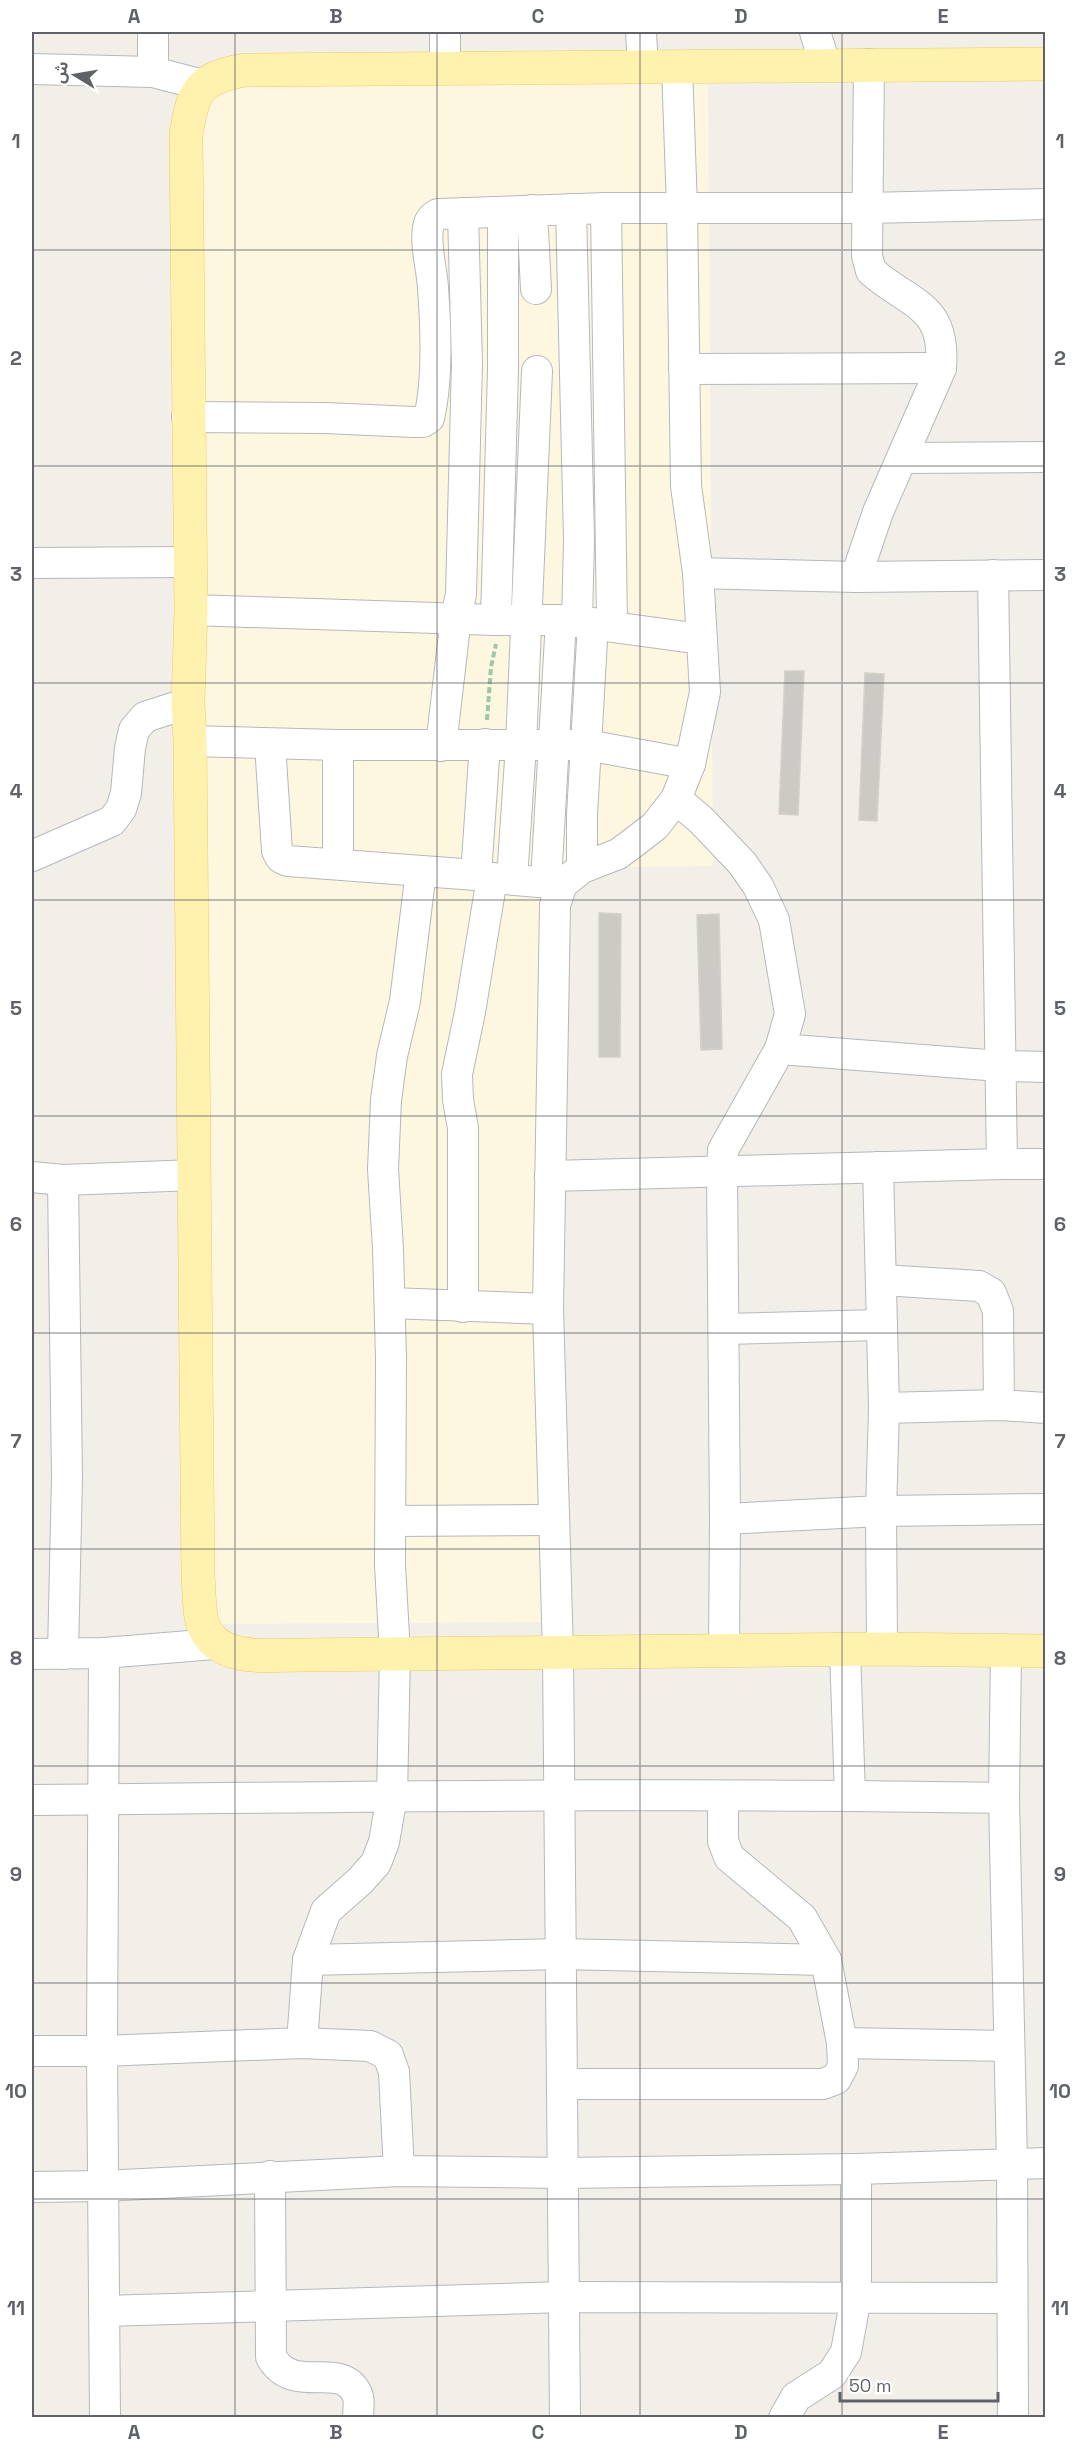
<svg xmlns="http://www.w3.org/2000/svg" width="1077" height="2449" viewBox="0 0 1077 2449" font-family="'Space Grotesk','Noto Sans Arabic',sans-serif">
  <rect width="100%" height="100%" fill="#f1efe8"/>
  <path fill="#fef7e0" d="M708,64L713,866L544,868L548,1622L209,1624L200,68Z"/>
  <g fill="#cccac5" stroke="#d6d1c6" stroke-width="1.5">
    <path d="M785,671H804L798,815L779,814Z"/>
    <path d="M865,673L884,674L877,821L859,820Z"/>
    <path d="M599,913L621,914L620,1057H599Z"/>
    <path d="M719,914L722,1049L701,1050L697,915Z"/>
  </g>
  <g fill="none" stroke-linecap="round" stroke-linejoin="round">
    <g stroke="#b5b8bc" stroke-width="32">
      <g id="minor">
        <path d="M153,32V72"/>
        <path d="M445,32V68"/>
        <path d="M641,32L643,67"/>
        <path d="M815,32L825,64"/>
        <path d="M677,66L682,208L686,486L698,573"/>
        <path d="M32,69L153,72L203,85"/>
        <path d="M606,208L612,625"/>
        <path d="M571,209L579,540L577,621"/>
        <path d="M532,210L536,289"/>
        <path d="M684,369L941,368"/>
        <path d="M187,417L325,418L413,422H423L429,418C438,380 436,328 433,288C432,269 425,247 428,228C429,221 432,217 438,214L606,208H866L1046,204"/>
        <path d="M902,458L1046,457"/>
        <path d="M32,563L190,562"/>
        <path d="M993,575L1002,1164"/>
        <path d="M856,577L878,512L941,368C946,304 911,306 871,271L867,256L869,64"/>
        <path d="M191,610L496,620H561L701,639"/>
        <path d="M496,620L503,369V212"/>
        <path d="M190,741L338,745H587L690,764"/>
        <path d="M270,744L277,851L281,858L288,861L476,875L492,878L562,884"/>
        <path d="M441,746L456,617L461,594L467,364L463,213"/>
        <path d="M676,799L701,820L742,863L758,886L774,920L790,1014L780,1049L1000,1066L1046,1067"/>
        <path d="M32,856L112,821L121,809L126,793L130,748L134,730L145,717L188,703"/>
        <path d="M338,864V745"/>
        <path d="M582,868V815L593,623"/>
        <path d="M476,875L485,744"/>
        <path d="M512,879L521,745L537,371"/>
        <path d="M546,881L561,620"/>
        <path d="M878,1167L884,1408L881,1511L882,1649"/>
        <path d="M550,1176L1002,1164H1046"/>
        <path d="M32,1177L63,1180L195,1175"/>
        <path d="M882,1280L979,1286L991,1293L998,1311L999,1405"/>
        <path d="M390,1303L548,1309"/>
        <path d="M463,1307V1128L458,1100L457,1074L470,1012L492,878"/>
        <path d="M724,1329L882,1325"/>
        <path d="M884,1408L999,1405L1046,1408"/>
        <path d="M725,1519L881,1511L1046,1509"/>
        <path d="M391,1521L553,1520"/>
        <path d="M845,1650L850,1796"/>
        <path d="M724,1651L725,1519L722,1171L723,1150L780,1049"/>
        <path d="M1006,1651L1004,1798L1012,2163L1013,2418"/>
        <path d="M104,1653L102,2051L105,2418"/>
        <path d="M32,1654L104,1653L214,1644"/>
        <path d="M63,1654L67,1478L63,1180"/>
        <path d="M32,1800C356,1797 680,1792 1004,1798"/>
        <path d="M308,1960L560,1954L826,1960"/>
        <path d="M302,2043L308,1960L326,1911L360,1881L376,1863L384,1842L392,1796L395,1654L390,1565L391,1358L388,1249L383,1169L386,1100L392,1056L405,1001L421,871"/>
        <path d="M842,2043L1009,2046"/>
        <path d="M32,2051H102L302,2043L370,2046L388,2055L394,2072L399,2171"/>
        <path d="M562,2084H823L836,2079L843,2066L842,2043L826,1960L802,1918L729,1857L723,1841V1797"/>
        <path d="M270,2176L271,2357C294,2397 341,2359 357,2394C360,2400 358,2410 358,2418"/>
        <path d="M32,2187L103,2186L399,2171L563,2173L856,2169L1046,2163"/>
        <path d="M104,2311L565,2297L1011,2298"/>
        <path d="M565,2418L558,1652L548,1309L555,905L562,884L582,868L618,854L633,843L655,826L676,799L690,764L705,692L698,573L856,577L1046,575"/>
        <path d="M784,2418L796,2397L832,2374L846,2352L856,2297V2169"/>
      </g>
    </g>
    <g stroke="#f2c960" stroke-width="34">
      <path id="major" d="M1046,64L245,70C199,78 193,90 186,135L191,610L188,703L190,741L198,1575C199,1589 199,1603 201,1617C211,1664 266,1655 303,1655L882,1649L1046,1651"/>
    </g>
    <path stroke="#9cc7a9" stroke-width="4" stroke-dasharray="6 3" stroke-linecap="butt" d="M487,720L491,667L496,644"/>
    <use href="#minor" stroke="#fff" stroke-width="30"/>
    <use href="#major" stroke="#fff2af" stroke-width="33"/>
  </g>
  <path fill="none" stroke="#5f6368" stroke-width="1.5" stroke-opacity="0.55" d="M235,32V2418M437,32V2418M640,32V2418M842,32V2418M32,250H1046M32,466H1046M32,683H1046M32,900H1046M32,1116H1046M32,1333H1046M32,1549H1046M32,1766H1046M32,1983H1046M32,2199H1046"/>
  <rect width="1077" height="2449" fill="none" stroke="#ffffff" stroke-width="66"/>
  <g transform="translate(75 75) rotate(281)" stroke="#ffffff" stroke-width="4.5" paint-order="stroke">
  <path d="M0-4.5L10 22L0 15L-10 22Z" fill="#5f6368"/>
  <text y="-9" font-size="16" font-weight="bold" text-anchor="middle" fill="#5f6368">ش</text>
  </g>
  <path d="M840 2392v9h158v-9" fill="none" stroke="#5f6368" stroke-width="3"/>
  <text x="849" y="2392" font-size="18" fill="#5f6368" stroke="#ffffff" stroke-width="4.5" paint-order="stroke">50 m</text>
  <rect x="33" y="33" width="1011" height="2383" fill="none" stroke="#5f6368" stroke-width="2"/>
  <g font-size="20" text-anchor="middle" font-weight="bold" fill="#5f6368">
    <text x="134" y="23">A</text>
    <text x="336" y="23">B</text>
    <text x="538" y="23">C</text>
    <text x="741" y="23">D</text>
    <text x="943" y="23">E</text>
    <text x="16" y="148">1</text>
    <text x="1060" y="148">1</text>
    <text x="16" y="365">2</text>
    <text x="1060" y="365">2</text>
    <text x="16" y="581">3</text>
    <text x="1060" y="581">3</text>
    <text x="16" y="798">4</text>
    <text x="1060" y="798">4</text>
    <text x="16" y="1015">5</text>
    <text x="1060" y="1015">5</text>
    <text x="16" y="1231">6</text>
    <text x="1060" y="1231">6</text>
    <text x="16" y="1448">7</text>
    <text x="1060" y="1448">7</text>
    <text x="16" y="1665">8</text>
    <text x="1060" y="1665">8</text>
    <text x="16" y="1881">9</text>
    <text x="1060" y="1881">9</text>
    <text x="16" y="2098">10</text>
    <text x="1060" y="2098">10</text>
    <text x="16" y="2315">11</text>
    <text x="1060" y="2315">11</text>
    <text x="134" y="2439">A</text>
    <text x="336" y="2439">B</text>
    <text x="538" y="2439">C</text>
    <text x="741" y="2439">D</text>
    <text x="943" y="2439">E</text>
  </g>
</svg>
